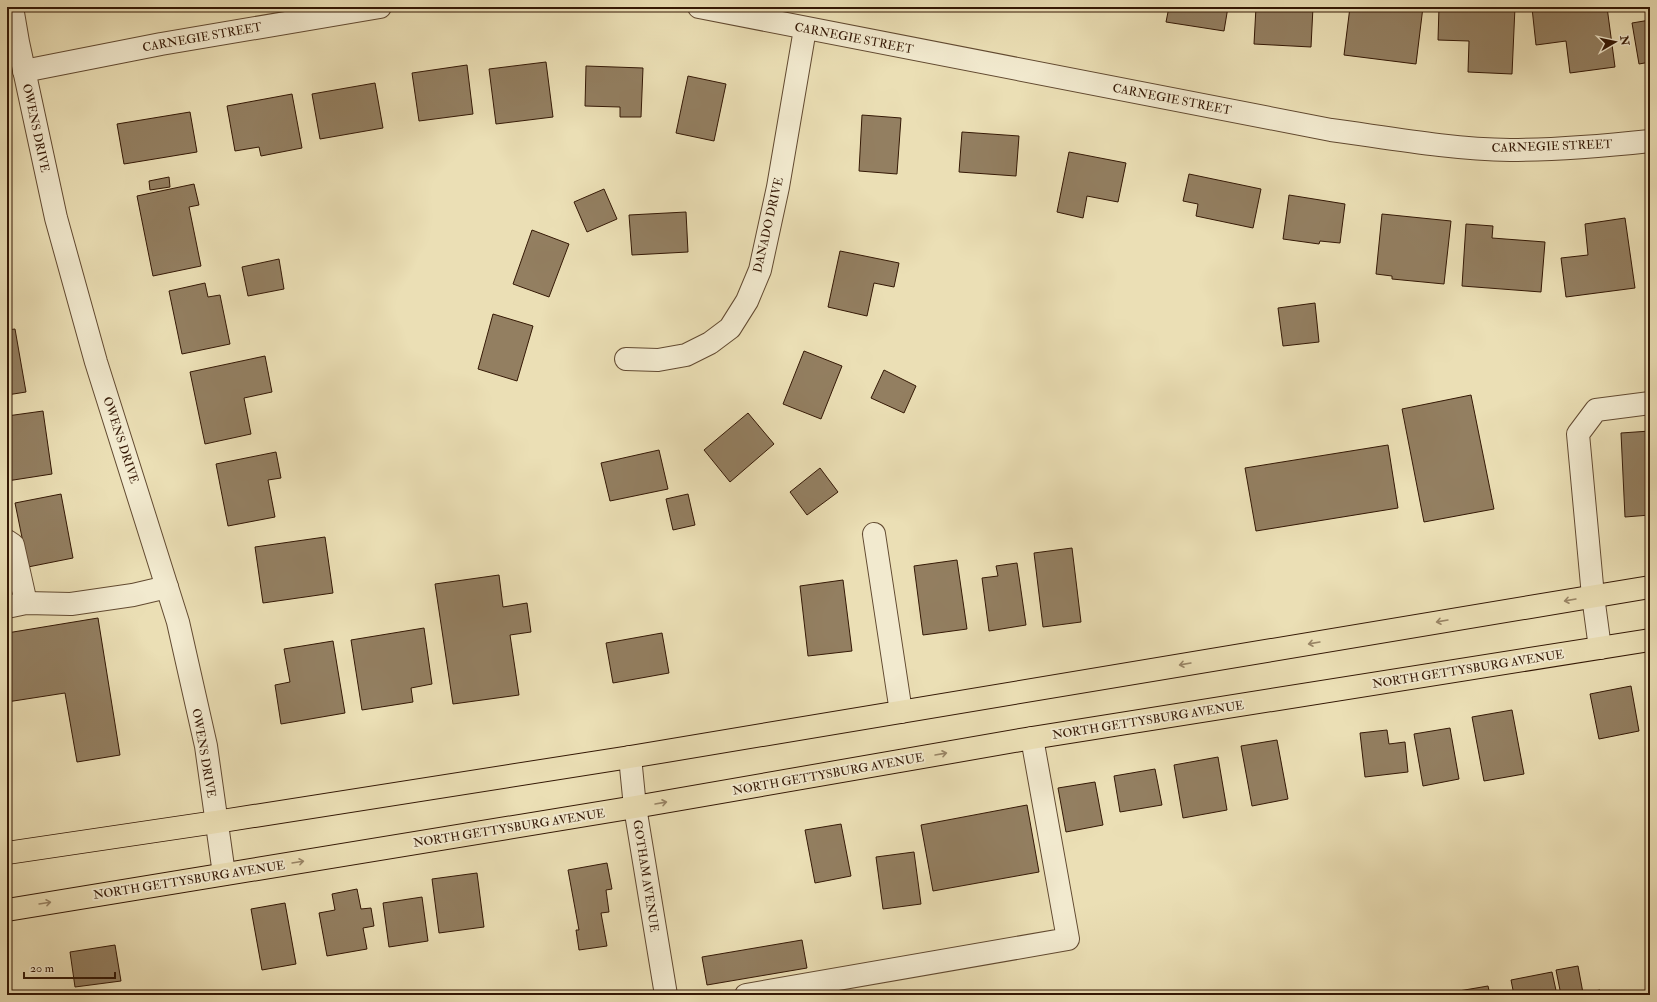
<svg xmlns="http://www.w3.org/2000/svg" width="1657" height="1002" viewBox="0 0 1657 1002" font-family="'IM FELL Double Pica',serif">
  <rect width="100%" height="100%" fill="#ebdfb5"/>
  <filter id="stains"><feTurbulence type="fractalNoise" baseFrequency=".005" numOctaves="4"/><feColorMatrix values="0 0 0 0 .2 0 0 0 0 .09 0 0 0 0 .02 0 0 0 .5 -.17"/></filter>
  <radialGradient id="worn" r=".72"><stop offset=".6" stop-color="#630" stop-opacity="0"/><stop offset="1" stop-color="#630" stop-opacity=".3"/></radialGradient>
  <g fill="#937f61" stroke="#341805">
    <path d="M1079,7H1108L1107,10Z"/>
    <path d="M1169,7H1228L1224,31L1166,22Z"/>
    <path d="M1256,7H1313L1311,47L1254,44Z"/>
    <path d="M1350,7H1423L1416,64L1344,55Z"/>
    <path d="M1439,7H1515L1512,74L1468,72L1469,41L1438,40Z"/>
    <path d="M1542,7H1607L1615,67L1570,73L1566,41L1536,45L1532,8Z"/>
    <path d="M1650,20V62L1639,64L1632,23Z"/>
    <path d="M546,62L553,117L496,124L489,69Z"/>
    <path d="M467,65L473,114L419,121L412,73Z"/>
    <path d="M586,66L643,68L641,117H620V107L585,106Z"/>
    <path d="M688,76L726,84L714,141L676,133Z"/>
    <path d="M375,83L383,128L320,139L312,94Z"/>
    <path d="M292,94L302,148L261,156L259,147L235,151L227,106Z"/>
    <path d="M190,112L197,152L124,164L117,124Z"/>
    <path d="M862,115L901,118L897,174L859,171Z"/>
    <path d="M962,132L1019,136L1016,176L959,172Z"/>
    <path d="M1069,152L1126,163L1118,202L1087,196L1083,218L1057,212Z"/>
    <path d="M1189,174L1261,189L1253,228L1196,216L1198,204L1183,201Z"/>
    <path d="M169,177L170,187L150,190L149,181Z"/>
    <path d="M194,184L199,205L189,207L201,266L153,276L137,196Z"/>
    <path d="M604,189L617,219L587,232L574,202Z"/>
    <path d="M1289,195L1345,204L1340,243L1320,241L1319,244L1283,239Z"/>
    <path d="M686,212L688,252L632,255L629,215Z"/>
    <path d="M1382,214L1451,221L1444,284L1392,279V276L1376,274Z"/>
    <path d="M1625,218L1635,288L1566,297L1561,258L1588,255L1585,224Z"/>
    <path d="M1466,224L1493,226L1492,238L1545,242L1541,292L1462,286Z"/>
    <path d="M532,230L569,244L549,297L513,284Z"/>
    <path d="M840,251L899,263L894,287L874,283L867,316L828,307Z"/>
    <path d="M279,259L284,289L248,296L242,267Z"/>
    <path d="M205,283L208,297L220,295L230,344L182,354L169,291Z"/>
    <path d="M1315,303L1319,342L1283,346L1278,308Z"/>
    <path d="M493,314L533,326L517,381L478,369Z"/>
    <path d="M15,329L26,392L7,395V330Z"/>
    <path d="M804,351L842,366L821,419L783,404Z"/>
    <path d="M265,356L272,392L244,398L251,434L205,444L190,372Z"/>
    <path d="M884,370L916,386L904,413L871,398Z"/>
    <path d="M1471,395L1494,509L1424,522L1402,409Z"/>
    <path d="M43,411L52,474L7,481V416Z"/>
    <path d="M748,413L774,444L730,482L704,450Z"/>
    <path d="M1650,431V515L1625,517L1621,433Z"/>
    <path d="M1388,445L1398,508L1256,531L1245,468Z"/>
    <path d="M659,450L668,489L610,501L601,463Z"/>
    <path d="M276,452L281,478L268,480L275,517L228,526L216,464Z"/>
    <path d="M820,468L838,492L807,515L790,492Z"/>
    <path d="M61,494L73,558L28,567L15,503Z"/>
    <path d="M688,494L695,525L673,530L666,499Z"/>
    <path d="M325,537L333,593L263,603L255,547Z"/>
    <path d="M1072,548L1081,622L1043,627L1034,553Z"/>
    <path d="M957,560L967,629L923,635L914,566Z"/>
    <path d="M1017,563L1026,625L989,631L982,578L998,576L996,566Z"/>
    <path d="M499,575L503,607L527,603L531,632L510,635L519,695L453,704L435,584Z"/>
    <path d="M843,580L852,651L808,656L800,586Z"/>
    <path d="M98,618L120,755L77,762L65,693L7,702V633Z"/>
    <path d="M424,628L432,684L411,688L413,702L362,710L351,640Z"/>
    <path d="M662,633L669,673L613,683L606,643Z"/>
    <path d="M333,641L345,713L281,724L275,685L290,682L284,649Z"/>
    <path d="M1631,686L1639,731L1599,739L1590,694Z"/>
    <path d="M1512,710L1524,774L1484,781L1472,717Z"/>
    <path d="M1450,728L1459,779L1423,786L1414,734Z"/>
    <path d="M1387,730L1389,744L1405,742L1408,772L1365,777L1360,733Z"/>
    <path d="M1277,740L1288,799L1252,806L1241,746Z"/>
    <path d="M1218,757L1227,810L1183,818L1174,765Z"/>
    <path d="M1155,769L1162,805L1120,812L1114,776Z"/>
    <path d="M1095,782L1103,825L1066,832L1058,788Z"/>
    <path d="M1027,805L1039,872L933,891L921,825Z"/>
    <path d="M841,824L851,876L815,883L805,830Z"/>
    <path d="M914,852L921,904L883,909L876,857Z"/>
    <path d="M607,863L612,889L606,890L609,912L601,913L607,946L579,950L576,930H579L568,870Z"/>
    <path d="M477,873L484,927L439,933L432,879Z"/>
    <path d="M357,889L361,909L371,908L374,926L363,928L367,949L327,956L319,913L335,910L332,894Z"/>
    <path d="M422,897L428,941L389,947L383,903Z"/>
    <path d="M285,903L296,964L262,970L251,909Z"/>
    <path d="M802,940L807,968L707,985L702,957Z"/>
    <path d="M115,945L121,981L75,987L70,952Z"/>
    <path d="M1578,966L1583,993L1600,990L1601,995H1561L1556,970Z"/>
    <path d="M1552,972L1557,995H1514L1511,980Z"/>
    <path d="M1488,986L1490,995H1441V994Z"/>
  </g>
  <g fill="none" stroke-linecap="round" stroke-linejoin="round">
    <g stroke="#624a31" stroke-width="24">
      <g id="minor">
        <path d="M12,7L18,42L56,218L96,362L178,622L206,746L224,874"/>
        <path d="M699,7L1331,130C1390,138 1450,149 1510,150C1557,150 1603,146 1650,141"/>
        <path d="M24,71L161,44L380,7"/>
        <path d="M626,359L658,360L686,355L710,343L730,328L747,301L760,270L778,187L805,29"/>
        <path d="M874,534L901,712"/>
        <path d="M7,541L13,545L26,603"/>
        <path d="M7,607L26,603L71,604L133,595L167,587"/>
        <path d="M1600,648L1593,596L1578,434L1596,410L1650,403"/>
        <path d="M630,757L635,807L666,995"/>
        <path d="M746,995L1068,939L1032,738"/>
      </g>
    </g>
    <g stroke="#341805" stroke-width="24">
      <g id="major">
        <path d="M7,853L216,822L630,757L1650,587"/>
        <path d="M7,910L635,807L1032,738L1650,640"/>
      </g>
    </g>
    <use href="#minor" stroke="#f2eacf" stroke-width="22"/>
    <use href="#major" stroke="#ebdfb5" stroke-width="22"/>
  </g>
  <defs><path id="oneway-shaft" d="M-6 0H5M1.5-3L5.5 0L1.5 3" fill="none" stroke-width="1.6" stroke-linecap="round" stroke-linejoin="round"/></defs>
  <g stroke="#998566">
    <use href="#oneway-shaft" transform="translate(1570 600) rotate(170)"/>
    <use href="#oneway-shaft" transform="translate(1442 621) rotate(170)"/>
    <use href="#oneway-shaft" transform="translate(1314 643) rotate(170)"/>
    <use href="#oneway-shaft" transform="translate(1185 664) rotate(170)"/>
    <use href="#oneway-shaft" transform="translate(941 754) rotate(-10)"/>
    <use href="#oneway-shaft" transform="translate(661 803) rotate(-10)"/>
    <use href="#oneway-shaft" transform="translate(298 862) rotate(-9)"/>
    <use href="#oneway-shaft" transform="translate(45 903) rotate(-9)"/>
  </g>
  <g text-anchor="middle" stroke-width="4" stroke-linejoin="round" paint-order="stroke">
    <g font-size="12" fill="#341805" stroke="#f2eacf">
      <text transform="translate(202 37) rotate(-10)" y="4">CARNEGIE STREET</text>
      <text transform="translate(854 38) rotate(11)" y="4">CARNEGIE STREET</text>
      <text transform="translate(1172 99) rotate(11)" y="4">CARNEGIE STREET</text>
      <text transform="translate(36 128) rotate(78)" y="4">OWENS DRIVE</text>
      <text transform="translate(1552 146) rotate(-2)" y="4">CARNEGIE STREET</text>
      <text transform="translate(768 225) rotate(-77)" y="4">DANADO DRIVE</text>
      <text transform="translate(121 440) rotate(72)" y="4">OWENS DRIVE</text>
      <text transform="translate(1468 669) rotate(-9)" y="4">NORTH GETTYSBURG AVENUE</text>
      <text transform="translate(1148 720) rotate(-9)" y="4">NORTH GETTYSBURG AVENUE</text>
      <text transform="translate(204 753) rotate(80)" y="4">OWENS DRIVE</text>
      <text transform="translate(828 774) rotate(-10)" y="4">NORTH GETTYSBURG AVENUE</text>
      <text transform="translate(509 828) rotate(-9)" y="4">NORTH GETTYSBURG AVENUE</text>
      <text transform="translate(646 876) rotate(81)" y="4">GOTHAM AVENUE</text>
      <text transform="translate(189 880) rotate(-9)" y="4">NORTH GETTYSBURG AVENUE</text>
    </g>
  </g>
  <rect width="1657" height="1002" fill="none" stroke="#ebdfb5" stroke-width="24"/>
  <rect x="8" y="8" width="1641" height="986" fill="none" stroke="#341805" stroke-width="2"/>
  <rect x="12" y="12" width="1633" height="978" fill="none" stroke="#341805"/>
  <g transform="translate(1615 42) rotate(81)" stroke="#f2eacf" stroke-width="3" paint-order="stroke">
  <path d="M0-3L7 15L0 10L-7 15Z" fill="#341805"/>
  <text y="-6" font-size="11" font-weight="bold" text-anchor="middle" fill="#341805">N</text>
  </g>
  <path d="M24 972v6h91v-6" fill="none" stroke="#341805" stroke-width="2"/>
  <text x="30" y="972" font-size="12" fill="#341805" stroke="#f2eacf" stroke-width="3" paint-order="stroke">20 m</text>
  <rect width="100%" height="100%" filter="url(#stains)"/>
  <rect width="100%" height="100%" fill="url(#worn)"/>
</svg>
